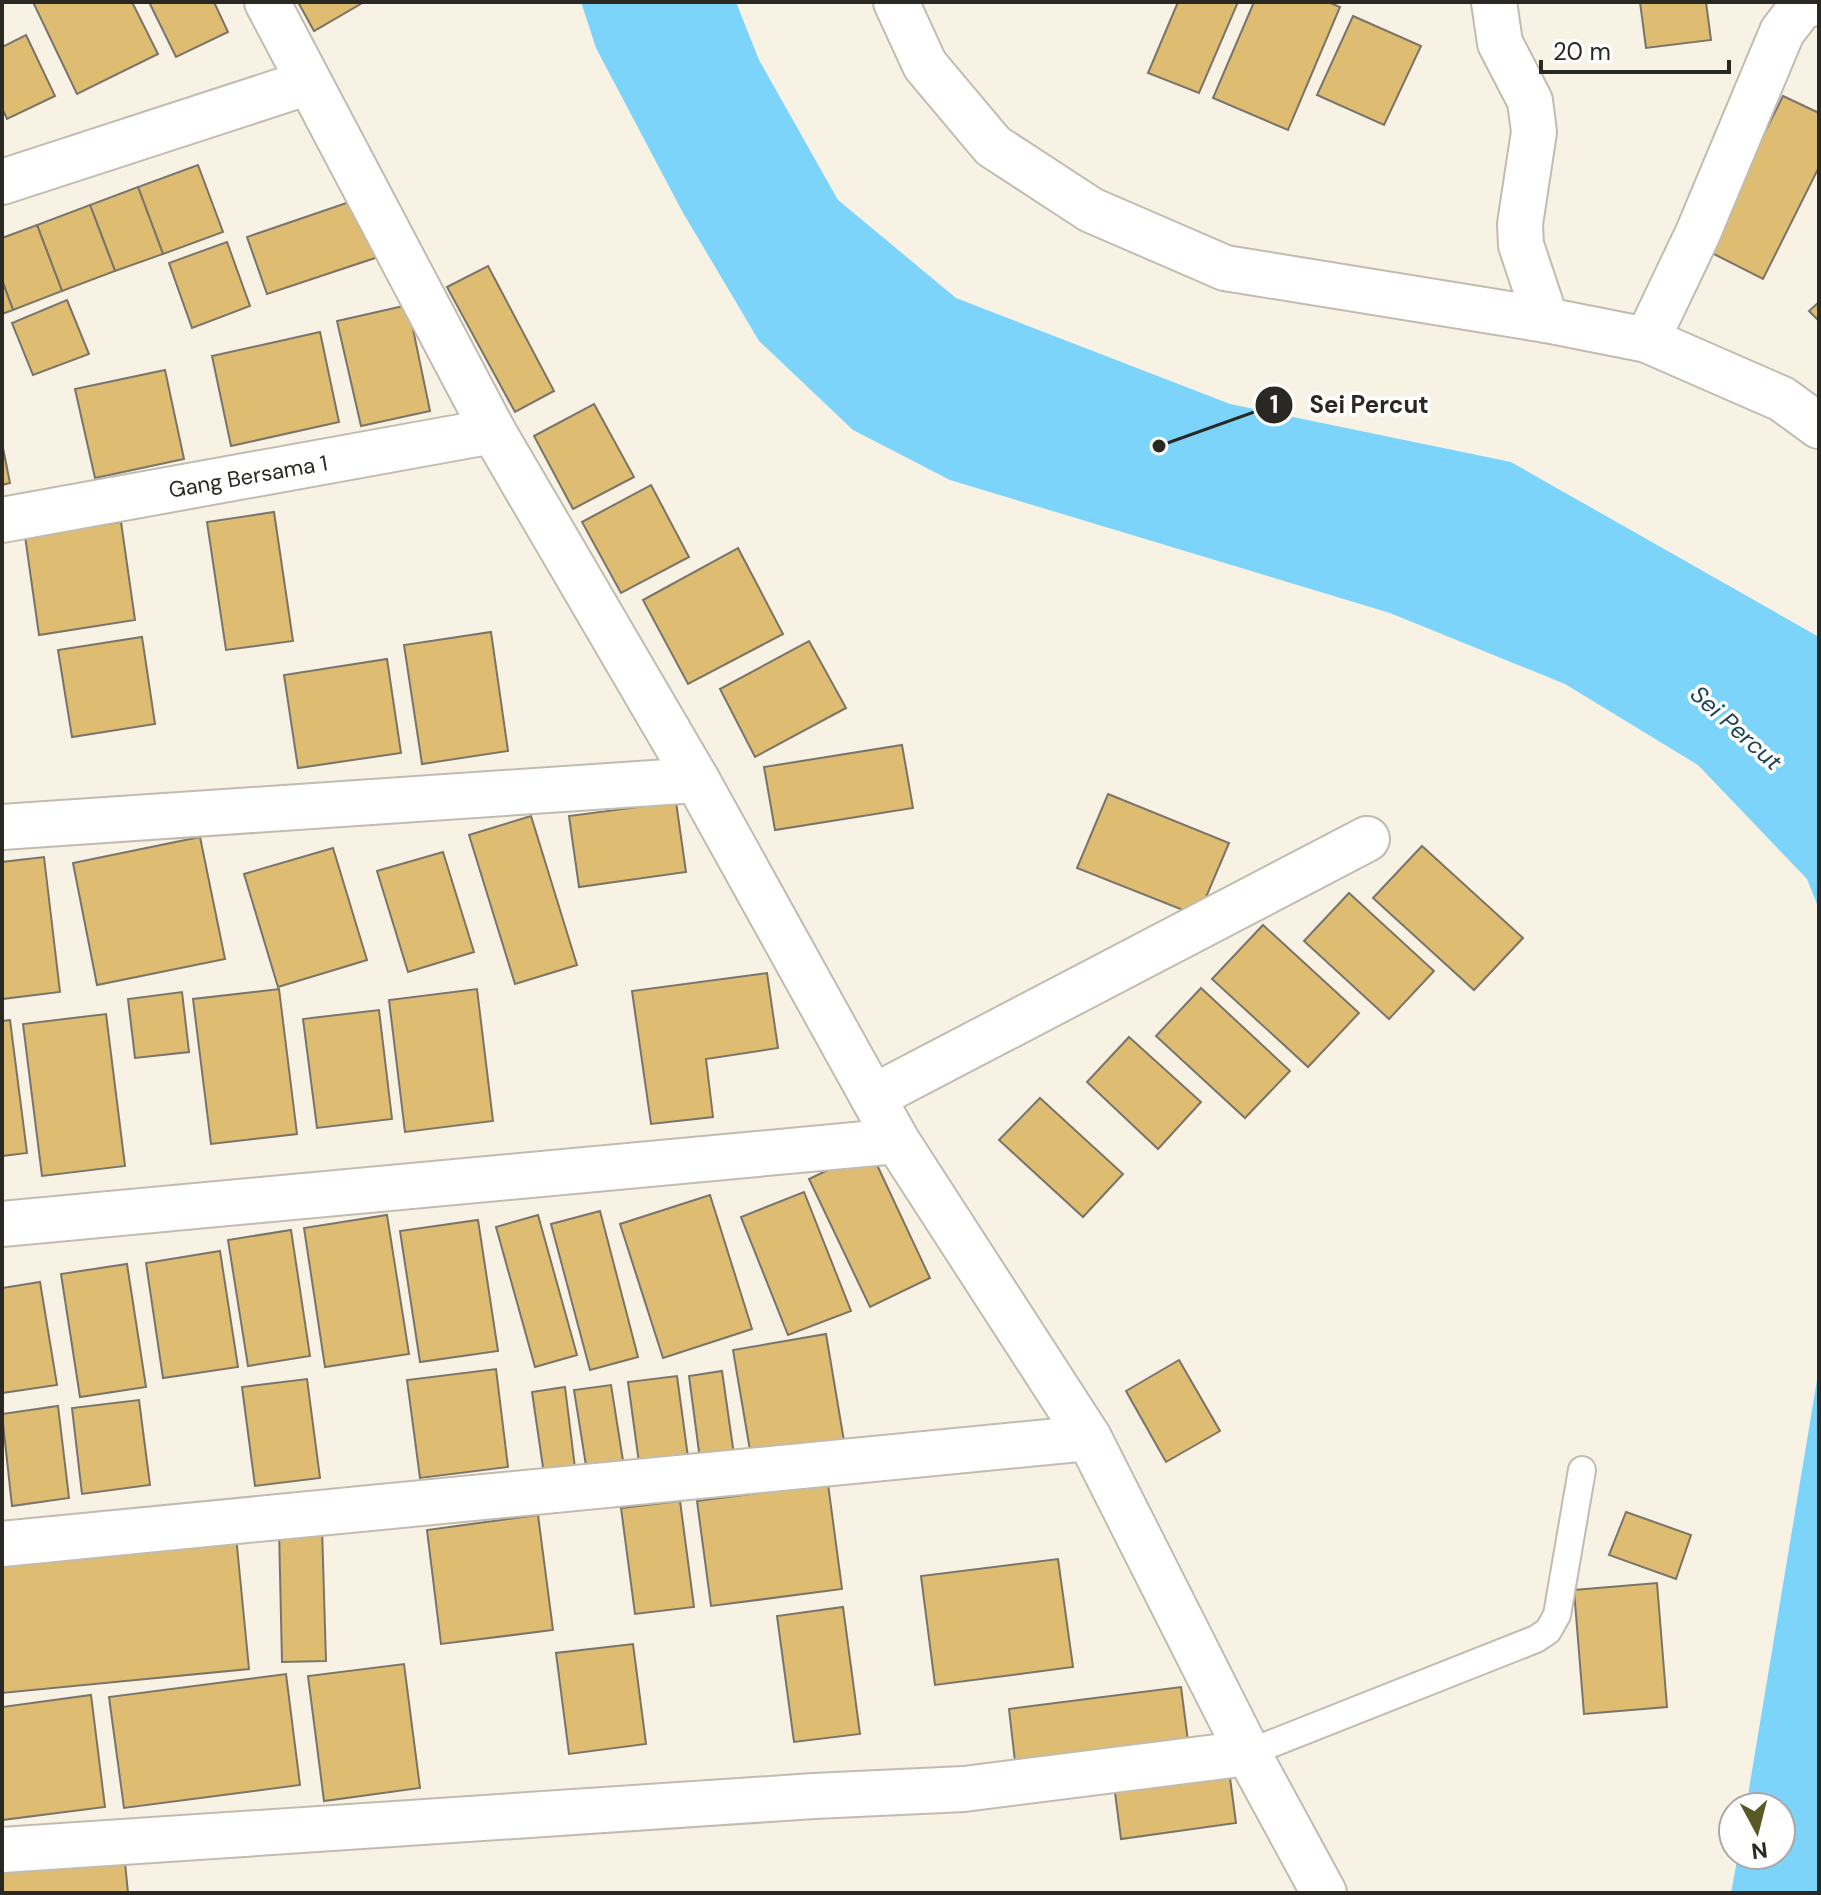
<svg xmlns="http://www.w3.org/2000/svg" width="1821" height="1895" viewBox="0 0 1821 1895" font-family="'DM Sans',sans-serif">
  <rect width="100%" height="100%" fill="#f8f2e5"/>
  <g fill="#7cd4fb">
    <path d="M581,2H736L759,60L838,200L956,298L1230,404L1511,462L1819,637V909L1807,879L1698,765L1565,684L1390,613L950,480L853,430L759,341L682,211L596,48Z"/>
    <path d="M1819,1368V1893H1731L1738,1855H1781V1807H1746Z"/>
  </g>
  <g fill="#debc72" stroke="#7a7469" stroke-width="2">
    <path d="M33,2H132L158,54L77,94Z"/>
    <path d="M149,2H214L228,32L176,57Z"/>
    <path d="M298,2H364L314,31Z"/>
    <path d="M1178,2H1238L1199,93L1148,73Z"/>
    <path d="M1254,2H1328L1340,7L1288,130L1213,98Z"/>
    <path d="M1640,2H1706L1711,40L1646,48Z"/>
    <path d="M1353,16L1421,46L1384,125L1317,95Z"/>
    <path d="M26,35L55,96L7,119L2,108V47Z"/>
    <path d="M1783,96L1819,113V167L1763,279L1706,250Z"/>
    <path d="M198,165L223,232L163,254L138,187Z"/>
    <path d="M138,187L163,254L115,271L90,205Z"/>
    <path d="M358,199L378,257L267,294L247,237Z"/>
    <path d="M90,205L115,271L62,291L37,225Z"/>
    <path d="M37,225L62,291L13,310L2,280V238Z"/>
    <path d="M227,242L250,306L192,328L169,263Z"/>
    <path d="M488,266L554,391L515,412L447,287Z"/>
    <path d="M2,280L13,310L2,314Z"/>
    <path d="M67,300L89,354L33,375L12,323Z"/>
    <path d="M1819,302V321L1809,311Z"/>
    <path d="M408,305L430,411L361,426L337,321Z"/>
    <path d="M320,332L339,422L231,446L212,356Z"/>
    <path d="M165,370L184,459L95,478L75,389Z"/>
    <path d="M594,404L634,477L573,509L534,436Z"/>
    <path d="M2,443L10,483L2,485Z"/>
    <path d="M651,485L689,557L621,593L582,522Z"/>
    <path d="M274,512L293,641L226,650L207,522Z"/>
    <path d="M121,522L135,620L39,635L25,536Z"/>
    <path d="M738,548L783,634L688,684L643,600Z"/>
    <path d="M491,632L508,751L422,764L404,645Z"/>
    <path d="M142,637L155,724L72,737L58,650Z"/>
    <path d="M809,641L846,708L755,757L720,689Z"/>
    <path d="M387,659L401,753L298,768L284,675Z"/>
    <path d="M902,745L913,808L775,830L764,767Z"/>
    <path d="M1108,794L1229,843L1198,916L1077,868Z"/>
    <path d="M676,802L686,872L579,887L569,816Z"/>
    <path d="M531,816L577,965L515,984L469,835Z"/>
    <path d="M200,837L225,959L97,985L73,863Z"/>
    <path d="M1422,846L1523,938L1474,990L1373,898Z"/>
    <path d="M333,848L367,960L278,987L244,874Z"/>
    <path d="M443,852L474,952L408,972L377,871Z"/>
    <path d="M44,857L60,992L2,999V862Z"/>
    <path d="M1349,893L1434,971L1389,1019L1304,941Z"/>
    <path d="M1263,925L1359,1013L1308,1067L1212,979Z"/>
    <path d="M767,973L778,1048L706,1059L713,1117L651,1124L632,991Z"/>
    <path d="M1201,988L1290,1071L1245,1118L1156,1036Z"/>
    <path d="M279,989L297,1134L211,1144L193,999Z"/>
    <path d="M477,989L493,1121L405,1132L389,1000Z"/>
    <path d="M182,992L189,1052L135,1058L128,999Z"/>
    <path d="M379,1010L392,1119L317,1128L303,1019Z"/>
    <path d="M106,1014L125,1166L42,1176L23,1024Z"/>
    <path d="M10,1020L27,1153L2,1156V1021Z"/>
    <path d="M1129,1037L1201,1102L1158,1149L1087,1082Z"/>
    <path d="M1040,1098L1123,1174L1083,1217L999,1140Z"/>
    <path d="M870,1150L930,1278L870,1307L809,1179Z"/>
    <path d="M804,1192L851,1311L788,1335L741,1217Z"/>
    <path d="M710,1195L752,1329L663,1358L620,1224Z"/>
    <path d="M600,1211L638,1357L590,1370L551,1224Z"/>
    <path d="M387,1215L409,1354L325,1367L304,1228Z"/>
    <path d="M538,1215L577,1355L535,1367L496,1227Z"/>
    <path d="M478,1220L498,1351L420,1362L400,1231Z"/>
    <path d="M291,1230L310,1356L248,1366L228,1240Z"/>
    <path d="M220,1251L238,1367L163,1378L146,1263Z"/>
    <path d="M127,1264L146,1387L80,1397L61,1274Z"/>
    <path d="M40,1282L57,1385L2,1393V1288Z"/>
    <path d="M826,1334L845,1447L752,1462L733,1350Z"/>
    <path d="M1179,1360L1220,1431L1166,1462L1126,1391Z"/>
    <path d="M496,1369L508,1467L420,1478L407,1380Z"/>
    <path d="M722,1371L735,1462L701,1467L689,1376Z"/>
    <path d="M677,1376L688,1457L639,1463L628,1382Z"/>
    <path d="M307,1379L320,1478L255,1486L242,1387Z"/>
    <path d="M611,1385L624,1467L587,1472L574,1390Z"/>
    <path d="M565,1387L576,1476L545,1481L532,1392Z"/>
    <path d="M139,1400L150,1485L82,1494L72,1408Z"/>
    <path d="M58,1406L69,1498L12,1506L2,1414Z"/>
    <path d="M828,1484L842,1589L711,1606L697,1501Z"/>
    <path d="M680,1501L694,1607L635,1614L621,1508Z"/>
    <path d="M1626,1512L1691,1535L1676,1579L1609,1555Z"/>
    <path d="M538,1515L553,1630L441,1644L427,1530Z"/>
    <path d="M322,1527L326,1661L282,1662L279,1528Z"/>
    <path d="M236,1536L249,1669L2,1693V1559Z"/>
    <path d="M1058,1559L1073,1667L935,1685L921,1576Z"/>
    <path d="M1657,1583L1667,1707L1584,1714L1574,1590Z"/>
    <path d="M843,1607L860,1734L794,1742L777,1616Z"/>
    <path d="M633,1644L646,1744L569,1754L556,1653Z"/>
    <path d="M404,1664L420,1788L324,1801L308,1676Z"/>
    <path d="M286,1674L300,1785L124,1808L109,1697Z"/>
    <path d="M1181,1687L1189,1749L1016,1770L1009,1709Z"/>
    <path d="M91,1695L105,1807L2,1820V1707Z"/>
    <path d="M1228,1763L1236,1823L1121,1839L1113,1777Z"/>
    <path d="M123,1842L128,1893H2V1854Z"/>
  </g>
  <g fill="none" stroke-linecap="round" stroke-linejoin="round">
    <g stroke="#c2bcaf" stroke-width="30">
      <path id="lane" d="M1248,1753L1536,1639L1548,1631L1557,1615L1582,1470"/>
    </g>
    <g stroke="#c2bcaf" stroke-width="48">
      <g id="street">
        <path d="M267,2L493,431L697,780L897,1141L1089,1438L1248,1753L1324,1893"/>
        <path d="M896,2L925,65L993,146L1091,210L1225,268L1546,320L1647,340L1782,399L1819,426"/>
        <path d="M1494,2L1500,43L1530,101L1534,132L1520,224L1521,245L1546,320"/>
        <path d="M2,182L309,82"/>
        <path d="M1647,340L1698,233L1782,32L1801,7L1818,2"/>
        <path d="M2,520L493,431"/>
        <path d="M2,827L697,780"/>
        <path d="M873,1097L1367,839"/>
        <path d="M2,1224L897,1141"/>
        <path d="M2,1544L1089,1438"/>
        <path d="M2,1850L814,1796L964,1789L1248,1753"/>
      </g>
    </g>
    <use href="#lane" stroke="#fff" stroke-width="26"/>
    <use href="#street" stroke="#fff" stroke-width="44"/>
  </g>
  <g text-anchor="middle" stroke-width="7" stroke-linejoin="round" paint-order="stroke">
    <g font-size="22" fill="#2a2823" stroke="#fff">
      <text transform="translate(248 476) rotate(-10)" y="8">Gang Bersama 1</text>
    </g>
    <g font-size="24" font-style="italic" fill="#1c4353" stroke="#fff">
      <text transform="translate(1736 728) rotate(42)" y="8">Sei Percut</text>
    </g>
  </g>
  <path fill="none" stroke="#2a2823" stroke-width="3" d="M1159 446L1274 405"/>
  <g fill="#2a2823" stroke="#fff" stroke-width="3">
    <circle cx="1159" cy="446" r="8"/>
    <circle cx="1274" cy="405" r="20"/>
  </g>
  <g font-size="24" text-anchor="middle" font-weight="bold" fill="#fff">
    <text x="1274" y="413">1</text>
  </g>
  <g font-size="24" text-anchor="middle" font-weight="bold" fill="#2a2823" stroke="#fff" stroke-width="7" stroke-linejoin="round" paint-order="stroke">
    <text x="1369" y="413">Sei Percut</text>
  </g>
  <rect width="1821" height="1895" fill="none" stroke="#2a2823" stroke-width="8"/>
  <g transform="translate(1757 1831) rotate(173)"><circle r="38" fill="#ffffff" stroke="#aaa9a7" stroke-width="2"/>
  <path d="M0-6L14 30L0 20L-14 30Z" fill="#595926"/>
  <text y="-12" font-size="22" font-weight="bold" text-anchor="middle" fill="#2a2823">N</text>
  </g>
  <path d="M1541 60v12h188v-12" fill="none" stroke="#2a2823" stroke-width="4"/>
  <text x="1553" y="60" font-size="24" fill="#2a2823" stroke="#ffffff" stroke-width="6" paint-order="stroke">20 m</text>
</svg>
